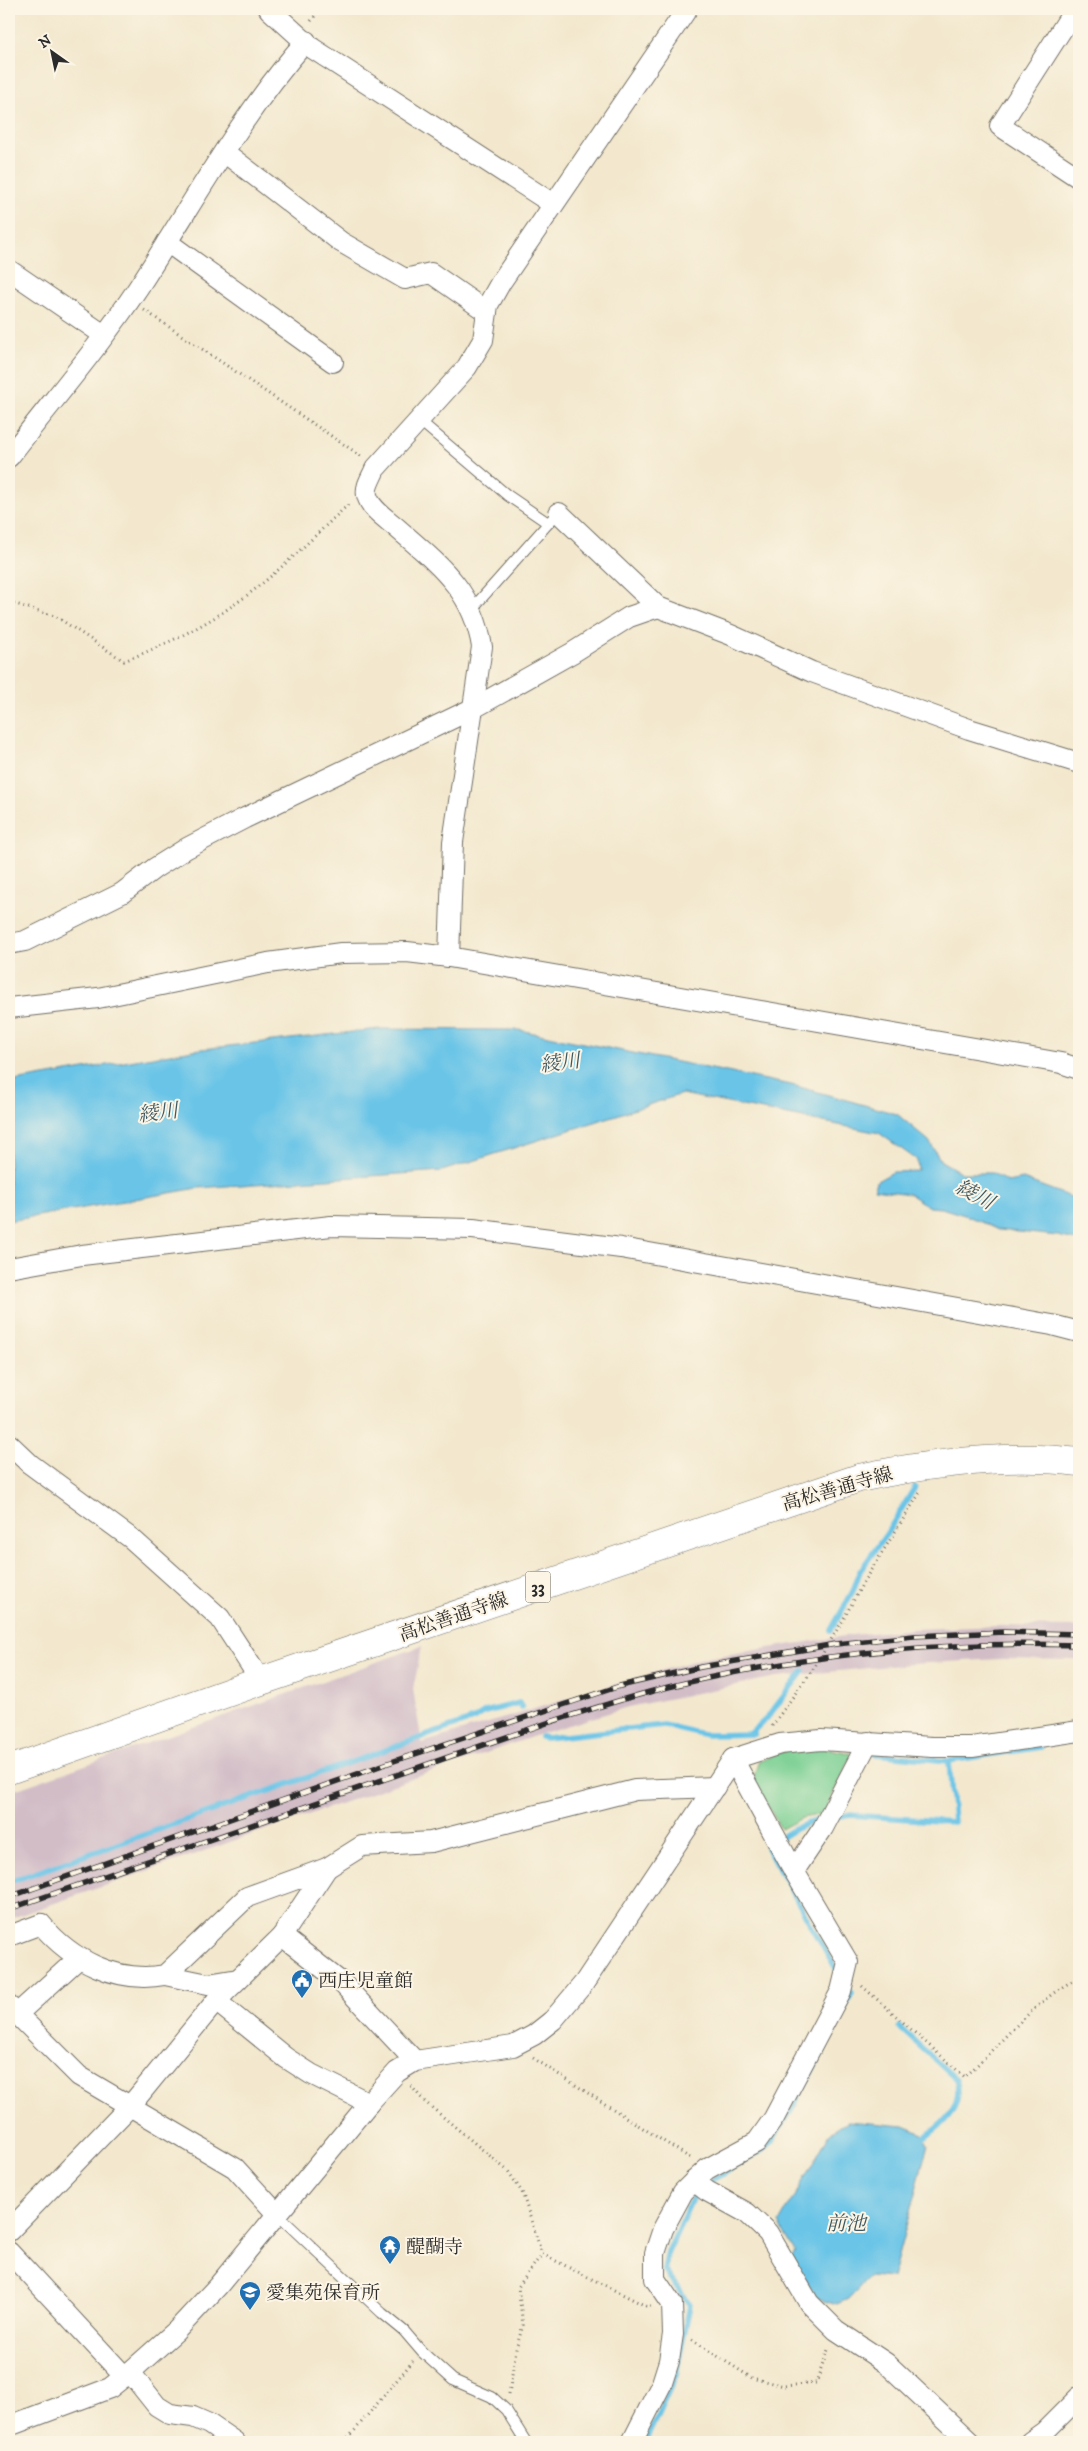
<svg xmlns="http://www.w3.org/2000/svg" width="1088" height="2451" viewBox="0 0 1088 2451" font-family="'IM FELL DW Pica','Noto Serif JP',serif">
  <rect width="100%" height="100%" fill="#fcf5e5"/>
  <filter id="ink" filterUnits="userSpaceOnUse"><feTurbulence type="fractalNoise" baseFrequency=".02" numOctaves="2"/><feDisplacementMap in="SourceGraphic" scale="10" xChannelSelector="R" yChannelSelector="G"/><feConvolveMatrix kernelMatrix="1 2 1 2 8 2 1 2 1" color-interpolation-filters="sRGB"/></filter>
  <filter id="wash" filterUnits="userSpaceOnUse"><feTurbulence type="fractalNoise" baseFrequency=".0096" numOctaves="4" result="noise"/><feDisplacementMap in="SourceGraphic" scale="20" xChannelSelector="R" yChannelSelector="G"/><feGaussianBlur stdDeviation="1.12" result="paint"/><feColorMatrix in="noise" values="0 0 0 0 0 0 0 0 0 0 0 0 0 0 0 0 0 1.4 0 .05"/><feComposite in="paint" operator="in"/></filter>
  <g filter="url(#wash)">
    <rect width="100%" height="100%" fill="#f3e8ce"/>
    <path fill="#d2bdc7" d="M1001,1626L1079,1627V1660L1000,1659L911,1664L776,1677L628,1707L546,1732L9,1919V1792L422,1646L413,1689L422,1743L700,1659L851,1635L914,1629Z"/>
    <path fill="#7cd094" stroke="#547e60" d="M813,1745L853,1754L823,1814L802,1818L781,1829L753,1780L758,1762L792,1748Z"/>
    <g fill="#69c4e7" stroke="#4a7889">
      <path d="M379,1029L519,1030L796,1086L897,1114L929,1141L941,1161L962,1173H993L1007,1182L1023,1179L1079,1200V1241L1058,1236L998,1230L968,1216L941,1208L929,1207L909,1194L874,1189L877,1181L893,1172L918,1171L917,1160L879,1133L682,1094L442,1171L198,1188L9,1221V1082L193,1050Z"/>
      <path d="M848,2121L904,2126L923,2134L928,2145L892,2278L870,2276L848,2299L837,2304L817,2298L791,2256L795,2252L779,2223L830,2133Z"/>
    </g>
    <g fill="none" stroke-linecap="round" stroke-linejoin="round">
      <g stroke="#69c4e7" stroke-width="5.5">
        <path d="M831,1630L853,1591L860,1571L887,1533L915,1487"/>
        <path d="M750,1734L767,1718L803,1671"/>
        <path d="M541,1737L546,1738L664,1725L707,1735L754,1734"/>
        <path d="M875,1754L949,1761L1040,1747"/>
        <path d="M833,1818L850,1815L954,1822L949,1761"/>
        <path d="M822,1820C800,1823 784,1835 767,1848L839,1974"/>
        <path d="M9,1882L474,1719L485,1712L519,1703L522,1708"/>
        <path d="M899,2027L956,2079C965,2107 941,2127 919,2141"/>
        <path d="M704,2185L759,2152L772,2141L790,2113L852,1993L847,1986"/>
        <path d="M645,2442L676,2375L690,2305L664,2270L668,2252L696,2190"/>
      </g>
    </g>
  </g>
  <g filter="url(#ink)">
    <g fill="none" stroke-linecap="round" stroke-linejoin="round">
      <g stroke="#716d64" stroke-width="12">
        <g id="service">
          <path d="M420,421L507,495L548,523"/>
          <path d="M472,609L553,518"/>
          <path d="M277,2214L382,2313L404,2331L422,2352L453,2380L492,2397L506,2410L526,2442"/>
        </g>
      </g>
      <g stroke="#716d64" stroke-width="22">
        <g id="minor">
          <path d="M269,9L312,48L553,204"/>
          <path d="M1075,9L1000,126L1079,178"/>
          <path d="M224,152L341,242L405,279L431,273L487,312"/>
          <path d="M167,242L333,362"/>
          <path d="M9,270L104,335"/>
          <path d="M9,457C52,401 99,347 138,288C192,205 240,116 306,41"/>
          <path d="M559,513L658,607L731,635L812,672L969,729L1079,763"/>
          <path d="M9,944L25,941L122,893L155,868L187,848L245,818L474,708L572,653L629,617L658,607"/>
          <path d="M449,957L453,842L482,647C473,590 439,565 397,528C387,519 370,509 367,495C365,486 372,477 375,469L467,367L483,340L488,305L501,282L687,9"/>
          <path d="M9,1008L98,998L268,963L341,953L407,952L449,957L1061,1063L1079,1069"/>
          <path d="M9,1268L82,1255L331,1226L473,1229L621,1248L1052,1325L1079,1332"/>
          <path d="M9,1444L30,1464L132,1539L220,1618L261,1681"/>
          <path d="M733,1759L794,1871"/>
          <path d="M9,1936L41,1924C71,1960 117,1984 165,1975L247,1897L327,1868"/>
          <path d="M282,1936L342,1983L415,2061"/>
          <path d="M165,1975L208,1984L238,1979"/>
          <path d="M216,2001L286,2058L311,2074L369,2103"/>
          <path d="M9,2006L79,2076L235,2168L277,2214"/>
          <path d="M16,2015L79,1958"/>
          <path d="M694,2181L707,2191L747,2213L768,2233L809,2303L836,2330L886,2363L970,2442"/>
          <path d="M9,2231L131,2105L216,2001L282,1936L327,1868L362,1846L431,1842L635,1790L715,1787"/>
          <path d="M9,2252L125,2377"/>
          <path d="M130,2372L157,2406L170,2414L193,2417L209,2424L235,2442"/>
          <path d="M9,2426L110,2388L130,2372L176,2331L218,2286L369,2103L397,2072L415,2061L513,2046L534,2035L553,2020L584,1983L733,1759L780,1744L821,1740L932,1747H972L1079,1731"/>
          <path d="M632,2442L662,2383L669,2361L673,2334L672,2304L655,2279V2253L663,2229L683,2192L694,2181L707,2169L757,2142L774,2118L841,1991L848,1962L794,1871L823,1828L868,1742"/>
          <path d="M1030,2442L1044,2432L1079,2397"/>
        </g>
      </g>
      <g stroke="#716d64" stroke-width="29">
        <path id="primary" d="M9,1770L261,1681L859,1478C930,1463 1006,1453 1079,1462"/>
      </g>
      <g stroke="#716d64" stroke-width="3" stroke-dasharray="1 4" stroke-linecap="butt">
        <path d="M311,21L320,9"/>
        <path d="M144,310L361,456"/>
        <path d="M9,602L55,616L124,661C162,646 199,629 232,606C275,577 312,538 350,503"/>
        <path d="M772,1726L815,1666L843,1620L864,1581L921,1491"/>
        <path d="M862,1986L965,2077C997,2047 1040,1995 1079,1978"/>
        <path d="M533,2058L690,2158"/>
        <path d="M411,2086L424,2101L508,2171L522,2192L542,2254L646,2306H651"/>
        <path d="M692,2340L752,2378L784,2386L816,2383L829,2347"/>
        <path d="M509,2394L516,2349L523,2325L518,2287L542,2254"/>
        <path d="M345,2442L413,2361"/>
      </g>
      <use href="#service" stroke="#fff" stroke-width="10"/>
      <use href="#minor" stroke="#fff" stroke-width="20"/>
      <use href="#primary" stroke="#fff" stroke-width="28"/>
      <g stroke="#2b2b2b" stroke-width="5.5">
        <g id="rail">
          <path d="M9,1897L394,1761L620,1686L701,1667L836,1644L914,1636L1004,1632L1079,1634"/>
          <path d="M9,1909L547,1723C598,1707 650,1690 703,1679C827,1652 953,1641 1079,1645"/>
        </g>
      </g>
      <use href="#rail" stroke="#fcf5e5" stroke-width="4" stroke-dasharray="11" stroke-linecap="butt"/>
    </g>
  </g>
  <defs>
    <g id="civic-pin" transform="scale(1.125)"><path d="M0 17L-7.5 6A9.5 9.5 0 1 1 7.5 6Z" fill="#1f6fb2" stroke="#fcf5e5"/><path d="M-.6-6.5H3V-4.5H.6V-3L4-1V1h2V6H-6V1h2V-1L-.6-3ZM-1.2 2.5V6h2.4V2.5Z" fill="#fff"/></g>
    <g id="temple-pin" transform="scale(1.125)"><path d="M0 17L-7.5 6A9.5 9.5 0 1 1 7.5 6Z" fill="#1f6fb2" stroke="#fcf5e5"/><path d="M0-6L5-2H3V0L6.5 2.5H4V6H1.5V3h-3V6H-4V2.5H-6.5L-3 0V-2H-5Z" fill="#fff"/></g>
    <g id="school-pin" transform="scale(1.125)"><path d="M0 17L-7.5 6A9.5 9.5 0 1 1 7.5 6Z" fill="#1f6fb2" stroke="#fcf5e5"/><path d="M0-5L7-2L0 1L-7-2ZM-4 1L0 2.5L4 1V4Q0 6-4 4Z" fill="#fff"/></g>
  </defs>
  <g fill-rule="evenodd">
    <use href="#civic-pin" x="302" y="1980"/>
    <use href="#temple-pin" x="390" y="2246"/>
    <use href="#school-pin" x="250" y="2292"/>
  </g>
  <g text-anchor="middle" stroke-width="4" stroke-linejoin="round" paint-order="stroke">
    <rect fill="#fcf5e5" stroke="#6a6863" stroke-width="1" x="525.5" y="1571.5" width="25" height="31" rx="4"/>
    <g font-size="18" font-weight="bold" fill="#2b2b2b">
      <text x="538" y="1593">33</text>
    </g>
    <g font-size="19" fill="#2b2b2b" stroke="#fcf5e5">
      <text transform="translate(837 1488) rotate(-16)" y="7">高松善通寺線</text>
      <text transform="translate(453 1616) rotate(-19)" y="7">高松善通寺線</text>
    </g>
    <g font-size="19" fill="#2b2b2b" stroke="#fcf5e5" text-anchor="start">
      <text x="318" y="1987">西庄児童館</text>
      <text x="406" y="2253">醍醐寺</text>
      <text x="266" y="2299">愛集苑保育所</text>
    </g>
    <g font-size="20" font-style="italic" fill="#3e5963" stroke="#fcf5e5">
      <text transform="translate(560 1062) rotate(-7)" y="7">綾川</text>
      <text transform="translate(158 1112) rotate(-7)" y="7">綾川</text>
      <text transform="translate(975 1194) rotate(28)" y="7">綾川</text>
      <text x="846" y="2230">前池</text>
    </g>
  </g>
  <rect width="1088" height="2451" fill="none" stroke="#fcf5e5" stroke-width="30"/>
  <g transform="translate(52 52) rotate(327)" stroke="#fcf5e5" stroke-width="4" paint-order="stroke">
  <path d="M0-4L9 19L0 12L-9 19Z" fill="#2b2b2b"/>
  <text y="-8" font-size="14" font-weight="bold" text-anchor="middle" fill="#2b2b2b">N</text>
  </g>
</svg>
